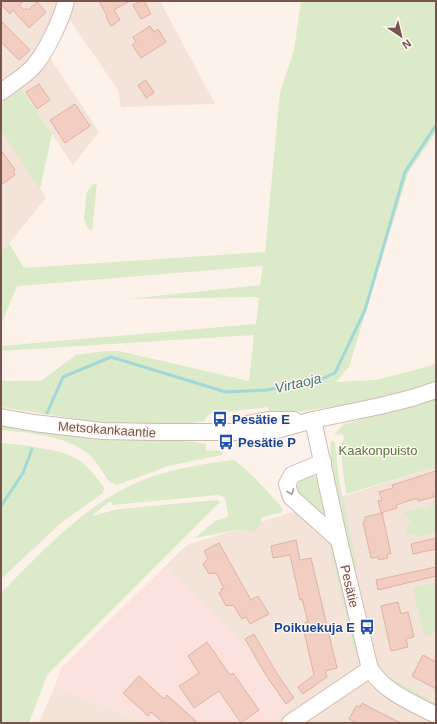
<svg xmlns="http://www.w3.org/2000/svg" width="437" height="724" viewBox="0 0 437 724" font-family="Arial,sans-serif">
  <rect width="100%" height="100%" fill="#fcf2ea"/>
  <g fill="#f4e3d8">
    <path d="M1,1H160L215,104L121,107L118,90L70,20L50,58L99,132L73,165L22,89L1,103Z"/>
    <path d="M1,130L46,198L1,253Z"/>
    <path d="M436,467V723H270L289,709L241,642L165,566L187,545Z"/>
    <path d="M55,686L146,723H39Z"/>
  </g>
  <path fill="#fce2de" d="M165,566L241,642L289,710L270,723H146L55,686L61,668Z"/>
  <g fill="#dbeac8">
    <path d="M301,1H436V132L408,173L349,367L336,382L376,380L430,366L436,363V383L377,400L270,416L268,407L209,414L204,421L181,425L159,426L102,423L1,407V381H41L76,355L104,351H119L249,381L254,335L1,351V346L256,324L259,297L128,299L260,285L263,266L17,286L1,325V253L9,243L24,268L265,252L280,92L294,51Z"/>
    <path d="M21,88L52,134L40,189L1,130V103Z"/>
    <path d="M97,183L92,231L87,227L84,218L87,192L92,185Z"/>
    <path d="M436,397V467L346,494L340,445L344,439L343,434L334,435L343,425Z"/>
    <path d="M1,422L175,439L206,444V451L222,450L223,454L221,455L168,466L117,485C107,483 104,472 98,465C94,459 89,454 83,450C63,436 25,432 1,430Z"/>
    <path d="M331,440L335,443L339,480L358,570L352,565C343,526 327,480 331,440Z"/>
    <path d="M1,443C22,445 62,449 79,460C89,467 97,478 104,488L103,493L61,523L1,579Z"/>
    <path d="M233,460C240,461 276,500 283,509L281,513L274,514L262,518L258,528L251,532L240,529L195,538L215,521L227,517L228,514C226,508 227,502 224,497L218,495L112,505L113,503L109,502L94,514L92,516L119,509L217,500L220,502L47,675L29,723H1V593C43,551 84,504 141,481C170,469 202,464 233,460Z"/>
    <path d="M306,475L315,476L319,481L330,522L297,494C296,484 298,481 306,475Z"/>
    <path d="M436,502V533L415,537L414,533L408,535L406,526H407L411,521L403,514L406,512L422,507L424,510L431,508L430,504Z"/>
    <path d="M326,537L331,542L359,650L357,651L354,649L330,548Z"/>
    <path d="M436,583V631L433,632V635L428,636L424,634L413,590L416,587Z"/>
    <path d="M391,677L399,683L436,703V709L386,680Z"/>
  </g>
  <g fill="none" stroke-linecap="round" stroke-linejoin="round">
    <g stroke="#a4d8d8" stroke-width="3">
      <path d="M47,413L63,377L111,357L226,392L266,390L317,381L335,373L365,310L405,172L436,125"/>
      <path d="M1,506L23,473L32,449"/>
    </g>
  </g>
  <g fill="#f1cdc2" stroke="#e4b1a2">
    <path d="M1,1H24L19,5L24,10L26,8L28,10L37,2L46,12L29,28L13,10L10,14L1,4Z"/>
    <path d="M99,1H130L114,10L120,20L111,26L106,17L107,16Z"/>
    <path d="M141,1H144L151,14L141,19L133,5Z"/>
    <path d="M1,21L30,50L19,60L1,42Z"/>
    <path d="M150,26L154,32L158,29L166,42L141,58L132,45L136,42L133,37Z"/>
    <path d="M146,80L154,93L146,98L138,85Z"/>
    <path d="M39,84L50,100L37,109L26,92Z"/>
    <path d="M75,104L90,126L65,143L50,120Z"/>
    <path d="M1,150L15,170L13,171L15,175L1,185Z"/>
    <path d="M436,471V492L433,493L434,497L418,501L417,498L396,505L397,508L381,513L378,501L382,500L379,492L393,488L392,485Z"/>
    <path d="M382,513L391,554H387L388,558L379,560L378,557L371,558L363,522L365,521V517Z"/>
    <path d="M436,538V549L413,554L411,544Z"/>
    <path d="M296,540L300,560L311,558L337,668L325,671L327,677L303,694L298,687L314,675L303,627L306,626L305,622H308L302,599L300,600L290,555L273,558L271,546Z"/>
    <path d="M219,543L251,600L258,596L269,614L250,624L246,617L242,619L233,605L230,606L229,605L226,606L219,593L222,591L221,589L224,588L216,573L213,574L212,573L209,574L203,564L208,559L204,551Z"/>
    <path d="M436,567V576L378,590L376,580Z"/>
    <path d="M398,602L401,614L408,612L414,637L406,639L408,647L391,651L381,606Z"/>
    <path d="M254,634L276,672L294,698L286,704L267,677L245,639Z"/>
    <path d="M207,642L230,675L233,673L259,710L241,723L219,691L194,708L179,686L199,673L188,656Z"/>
    <path d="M423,655L436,662V689L412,676Z"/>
    <path d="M139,676L164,699L167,695L198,723H163L151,712L148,716L123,693Z"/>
    <path d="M362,703L373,709L401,723H356L349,719L356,706L360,707Z"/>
  </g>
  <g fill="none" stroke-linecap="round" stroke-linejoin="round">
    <g stroke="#d1bbb2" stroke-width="18">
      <g id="minor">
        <path d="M1,92C11,84 24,77 33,67C45,54 62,19 66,1"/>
        <path d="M1,417L34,423L102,431L158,432H269L313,420L380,406L412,398L436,390"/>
        <path d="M313,420L339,540L370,669C386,693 411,702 436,715"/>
        <path d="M243,425L268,420H294"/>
        <path d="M323,462L292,475L287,484L291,497L339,540"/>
        <path d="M290,723L370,669"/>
      </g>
    </g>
    <use href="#minor" stroke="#fff" stroke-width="16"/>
  </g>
  <defs><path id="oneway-chevron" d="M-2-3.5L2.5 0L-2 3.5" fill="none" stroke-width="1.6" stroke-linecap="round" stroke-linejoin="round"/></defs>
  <use stroke="#ad9994" href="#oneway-chevron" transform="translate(291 492) rotate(68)"/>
  <defs>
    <g id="bus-bare" transform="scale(1.2)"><path d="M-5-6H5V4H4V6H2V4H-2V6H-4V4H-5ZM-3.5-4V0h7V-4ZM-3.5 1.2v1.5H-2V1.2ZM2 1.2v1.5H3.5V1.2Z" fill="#1a4fb4" stroke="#fff7f0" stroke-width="2.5" paint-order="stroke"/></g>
  </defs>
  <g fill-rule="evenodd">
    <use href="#bus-bare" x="220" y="419"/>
    <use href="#bus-bare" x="226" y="442"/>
    <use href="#bus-bare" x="367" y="627"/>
  </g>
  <g text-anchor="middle" stroke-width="3" stroke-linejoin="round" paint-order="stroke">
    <g font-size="13" font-weight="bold" fill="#164399" stroke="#fff7f0" text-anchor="start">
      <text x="232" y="424">Pesätie E</text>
      <text x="238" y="447">Pesätie P</text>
      <text x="355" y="632" text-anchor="end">Poikuekuja E</text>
    </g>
    <g font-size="13" fill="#77554d" stroke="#fff7f0">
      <text transform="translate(107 429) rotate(4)" y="5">Metsokankaantie</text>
      <text transform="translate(350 586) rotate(77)" y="5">Pesätie</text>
    </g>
    <g font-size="13" fill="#5a7741" stroke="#fff7f0">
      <text x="378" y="455">Kaakonpuisto</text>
    </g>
    <g font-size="14" font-style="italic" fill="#407c7c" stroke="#fff7f0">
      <text transform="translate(298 383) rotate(-13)" y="5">Virtaoja</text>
    </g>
  </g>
  <rect width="437" height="724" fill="none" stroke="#77554d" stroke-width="4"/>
  <g transform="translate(401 36) rotate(145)" stroke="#fff7f0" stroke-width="3" paint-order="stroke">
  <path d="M0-3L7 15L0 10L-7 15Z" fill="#77554d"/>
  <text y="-6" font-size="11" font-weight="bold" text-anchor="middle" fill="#77554d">N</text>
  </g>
</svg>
